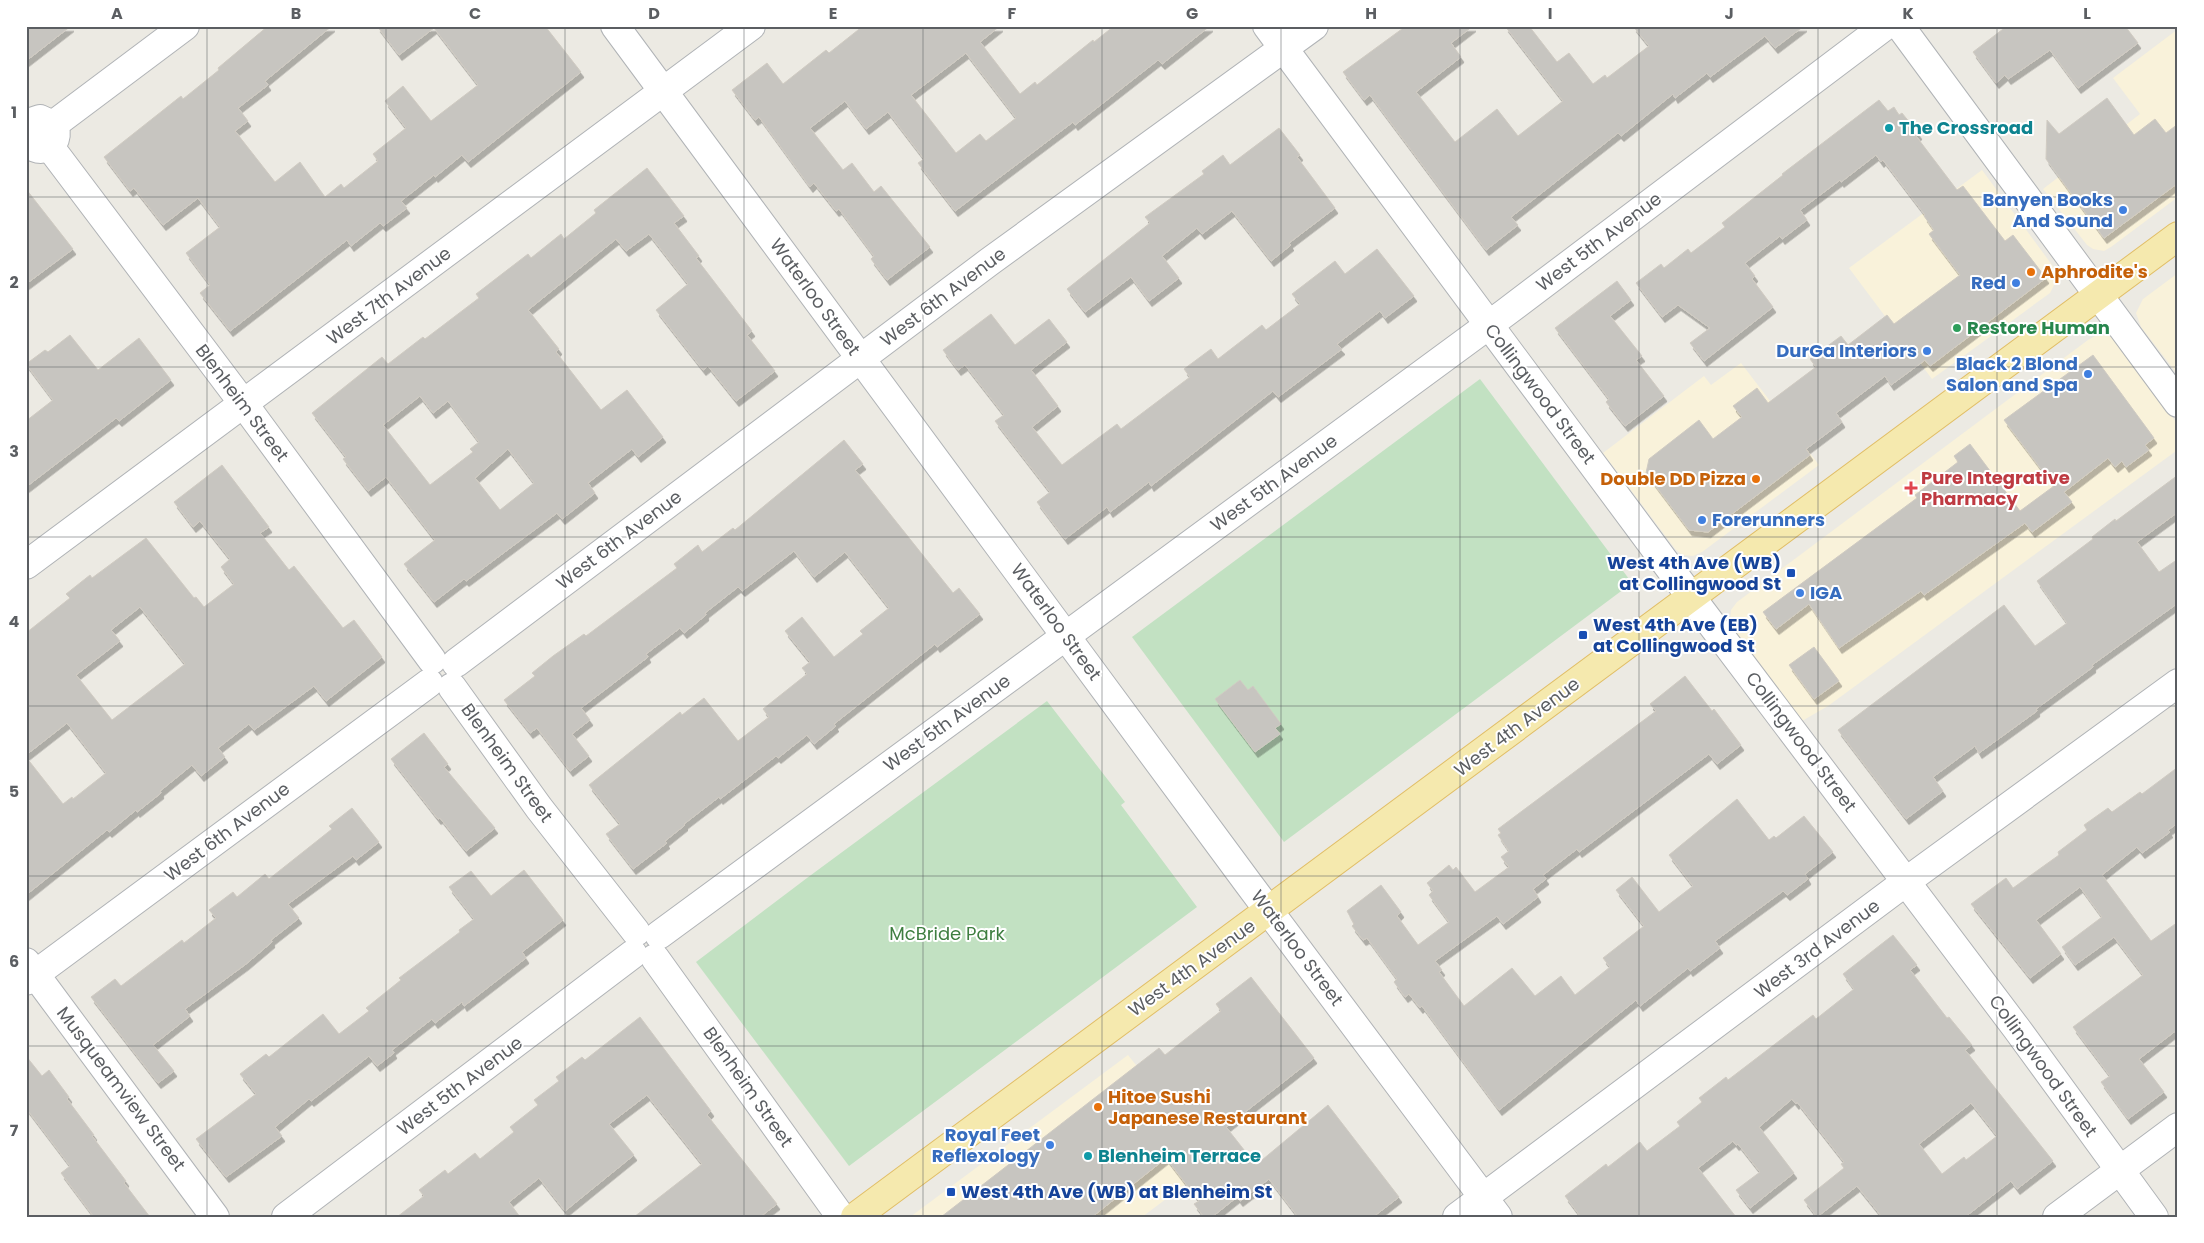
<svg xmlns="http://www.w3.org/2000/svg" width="2204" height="1243" viewBox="0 0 2204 1243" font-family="Poppins,sans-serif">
  <defs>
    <filter id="shadow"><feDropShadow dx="3" dy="5.5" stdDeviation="0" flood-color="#0004"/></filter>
  </defs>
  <rect width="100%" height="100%" fill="#eceae3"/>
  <g fill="#f9f2da">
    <path d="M2178,29V197L2111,247L2104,251L2093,249L2087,245L2043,189L2140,114L2113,78Z"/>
    <path d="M1982,170L2055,269L2058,277L2050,293L1932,379L1849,268Z"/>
    <path d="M2178,273V375L2141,327L2136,313L2143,299Z"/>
    <path d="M2106,335L2112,337L2121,345L2178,425V448L2176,451L1828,706L1802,721L1734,631L1730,621L1731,610L1737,602L2088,340L2095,336Z"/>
    <path d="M1741,363L1819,465L1702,552L1693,556L1683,555L1676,550L1603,453L1704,376L1711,385Z"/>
    <path d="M1128,1055L1214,1163L1142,1217H910Z"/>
  </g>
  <g fill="#c2e1c2">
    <path d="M1480,379L1632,583L1284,842L1132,637Z"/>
    <path d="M1047,701L1125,802L1121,805L1197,907L849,1166L696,962L807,878Z"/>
  </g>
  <g fill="#c7c5c0" stroke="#d0cbc2" fill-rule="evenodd" filter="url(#shadow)">
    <path d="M26,26H71L26,61Z"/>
    <path d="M268,26H332L265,81L268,85L238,108L248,121L235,131L275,182L300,162L325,197L341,184L344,188L378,161L373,154L406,128L385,101L403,86L431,121L478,85L434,28L399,55L377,26H545L581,72L468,162L462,155L435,177L434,175L401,201L407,208L383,226L380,223L351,246L347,240L230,331L200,293L210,285L186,253L220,227L198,198L163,225L134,188L130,191L104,157L181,96L183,99L219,70L218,68Z"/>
    <path d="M863,26H1000L980,42L1020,94L1035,82L1037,85L1093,40L1094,42L1114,26H1210L1162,64L1158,60L1075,125L1073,122L955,211L918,163L924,159L888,112L866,129L845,101L810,128L843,170L852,163L874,192L881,186L930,247L887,280L871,259L874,256L839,209L836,211L814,183L810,187L759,117L755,120L732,90L767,63L783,84L826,50L829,53ZM966,53L1016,118L986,141L980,134L956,153L911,95Z"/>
    <path d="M1406,26H1473L1451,43L1461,57L1416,92L1455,142L1497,109L1518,136L1563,101L1505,26H1529L1557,62L1569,53L1593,84L1605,75L1607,78L1649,46L1633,26H1804L1775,48L1765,36L1710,77L1707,73L1675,98L1673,94L1621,136L1618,133L1511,217L1518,225L1486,250L1370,95L1364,100L1343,72Z"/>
    <path d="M2007,26H2125L2138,43L2078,88L2050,50L2008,79L2005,75L1996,83L1973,52Z"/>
    <path d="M2107,98L2134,135L2155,119L2166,133L2178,124V183L2104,238L2046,159L2047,120L2059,134Z"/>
    <path d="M1879,100L1888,111L1894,107L1899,115L1902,113L1919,134L1916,136L1957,190L1963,186L2005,241L2013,235L2046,278L1930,366L1925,360L1891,385L1885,376L1836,413L1842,422L1806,449L1810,455L1708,532L1689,530L1646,473L1649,459L1699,420L1713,439L1742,417L1733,406L1757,388L1768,403L1816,367L1810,359L1841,336L1848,345L1887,315L1894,324L1960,275L1929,234L1934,230L1924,216L1925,215L1883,160L1881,162L1876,155L1841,182L1840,180L1800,210L1807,220L1782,239L1780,236L1745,263L1755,276L1752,279L1773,307L1704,361L1690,343L1710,328L1678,305L1662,317L1636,283L1661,264L1664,268L1688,249L1691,253L1725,227L1722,223L1783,175L1782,174Z"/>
    <path d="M1279,128L1300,155L1297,157L1335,208L1289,243L1291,245L1271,261L1232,211L1202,234L1197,228L1162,256L1179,278L1149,301L1131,277L1085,312L1067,289L1150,223L1145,217L1204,174L1202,171L1223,155L1230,165Z"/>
    <path d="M647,168L684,216L674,223L699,256L696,258L752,331L747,335L775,371L736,401L708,366L703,370L656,310L688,284L649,234L626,251L616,239L528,310L559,349L556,352L601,410L627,390L663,437L638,457L632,449L588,483L595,493L562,519L557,513L466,581L464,579L434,602L404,564L435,540L386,477L368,491L343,459L346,457L312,413L382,357L388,364L423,337L425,339L479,298L476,294L528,254L531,258L561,234L564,239L596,213L594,210ZM420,396L433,413L448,401L479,442L470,449L473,452L430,485L383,425ZM508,449L534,483L500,510L475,478Z"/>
    <path d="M26,189L73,249L26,284Z"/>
    <path d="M1377,249L1414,296L1385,318L1380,311L1337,344L1342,349L1278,397L1273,391L1151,486L1149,482L1110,512L1107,507L1065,539L1037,502L1050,492L995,421L1004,415L965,365L958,370L943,350L991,314L1015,345L1049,319L1067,342L1031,370L1058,406L1032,427L1062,465L1117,424L1121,429L1190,377L1184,369L1211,349L1218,359L1262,325L1266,330L1300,304L1292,294L1335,261L1345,274Z"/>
    <path d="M1617,281L1631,300L1610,316L1642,356L1636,360L1664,396L1625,426L1606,402L1609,399L1555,328Z"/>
    <path d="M70,335L98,370L139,338L171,380L119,421L116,418L26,487V421L53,400L26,364L45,350L48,352Z"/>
    <path d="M2093,355L2154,438L2145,445L2149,450L2126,467L2122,461L2115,467L2108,458L2064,492L2072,502L2032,532L2025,523L1924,595L1921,591L1839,648L1809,604L1776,629L1763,612L1917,498L1915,495L1958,462L1954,456L1970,444L2020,511L2054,486L2004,420Z"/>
    <path d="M844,440L863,464L855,470L953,593L959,588L980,614L937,647L935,644L834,724L836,726L814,744L807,735L778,758L776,756L720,799L719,797L684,824L685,825L665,841L667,843L633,869L606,834L620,824L589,785L680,712L682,715L704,698L738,741L769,717L763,709L807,674L802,668L810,662L785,631L802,617L834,657L863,634L860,631L889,608L845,552L814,577L794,551L742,591L738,587L705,613L706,615L684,633L680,628L646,654L648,657L581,708L590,720L572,734L589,756L570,771L537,728L530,733L504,700L535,676L532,673L553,656L584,634L586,636L677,568L674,564L698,545L702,552L733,528L735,530Z"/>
    <path d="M222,465L269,527L260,533L289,570L294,566L343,628L354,620L382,657L326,701L314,686L254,730L249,724L218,748L225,757L201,776L192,765L160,791L161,793L137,812L136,810L109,832L107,830L26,895V757L63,804L72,797L73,799L106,773L67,723L26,755V633L70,598L66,594L90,575L92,578L146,538L194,598L196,597L204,607L234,584L221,567L230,559L200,521L193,527L174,502ZM140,607L185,664L112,720L76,675L120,641L111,630Z"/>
    <path d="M2178,475V512L2137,542L2159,572L2178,559V603L2092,665L2093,667L2036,709L2037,711L1979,753L1975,746L1933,777L1943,791L1906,819L1838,730L2004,605L2035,646L2067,623L2037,581L2093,539L2092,537L2115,519L2116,521Z"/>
    <path d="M1814,647L1839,681L1814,699L1789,665Z"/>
    <path d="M1685,676L1712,711L1714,709L1741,745L1717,764L1709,754L1579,852L1577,849L1543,875L1546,879L1533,889L1538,897L1503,924L1497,916L1435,961L1442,970L1439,972L1464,1006L1512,968L1535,996L1561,976L1575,995L1610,967L1603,958L1644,926L1616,890L1632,877L1659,912L1693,886L1669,855L1737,799L1769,840L1774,836L1776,838L1804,816L1833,852L1805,874L1808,879L1787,895L1783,891L1715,941L1720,948L1690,971L1688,968L1640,1006L1636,1000L1499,1110L1422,1006L1420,1008L1409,994L1405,997L1394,982L1397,979L1367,938L1363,940L1352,926L1354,924L1347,911L1381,885L1401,912L1397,916L1418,945L1449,922L1429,895L1433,891L1427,883L1449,865L1453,870L1456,867L1475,892L1509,867L1501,857L1509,851L1498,835L1501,833L1498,829L1656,711L1650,704Z"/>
    <path d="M1240,680L1248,690L1253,686L1281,724L1275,728L1280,734L1255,752L1215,699Z"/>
    <path d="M424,733L448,764L444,767L495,828L466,851L440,818L438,819L391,759Z"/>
    <path d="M2178,767V823L2168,830L2170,832L2142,853L2137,847L2102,875L2151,941L2178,922V1029L2139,1059L2164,1092L2128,1119L2101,1082L2110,1076L2073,1027L2143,975L2114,937L2075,965L2062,947L2102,917L2080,887L2036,920L2061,954L2030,978L1971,904L2006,878L2013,888L2059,855L2058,852L2087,830L2084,825L2108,808L2112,812L2140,792L2142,794Z"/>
    <path d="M352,808L379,842L356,860L353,856L288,904L299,918L271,940L272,942L246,964L185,1009L190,1016L153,1045L174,1071L158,1083L91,997L115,979L121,986L182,940L184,943L216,918L209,910L233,892L237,897L265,874L269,879L332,829L329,826Z"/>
    <path d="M524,870L563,920L522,952L526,958L464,1006L462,1002L435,1023L432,1019L392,1050L394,1053L377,1066L369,1056L311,1101L309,1099L275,1127L282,1136L226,1177L196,1139L256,1094L240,1074L266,1054L269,1057L323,1014L339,1034L369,1011L366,1008L401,980L399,978L460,932L459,930L474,919L449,887L471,871L491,896Z"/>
    <path d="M1893,935L1917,965L1910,970L1947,1018L1949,1017L1972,1045L1965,1050L2053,1161L2017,1189L2011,1181L1965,1217H1882L1857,1186L1817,1217L1804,1200L1844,1168L1841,1164L1844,1162L1797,1102L1796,1104L1792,1099L1759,1127L1794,1173L1750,1208L1736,1190L1760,1172L1738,1144L1736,1145L1733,1141L1698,1168L1736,1217H1581L1565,1196L1606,1164L1608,1167L1640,1142L1647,1151L1680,1126L1677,1122L1702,1102L1699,1098L1726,1077L1728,1080L1813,1015L1816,1019L1854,989L1843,974ZM1971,1103L1997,1136L1966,1160L1964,1157L1942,1174L1919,1144Z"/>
    <path d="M1251,977L1314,1058L1226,1127L1256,1165L1328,1105L1399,1197L1373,1217H1298L1269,1179L1240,1201L1237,1197L1212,1217H1204L1194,1204L1199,1201L1166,1158L1092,1217H941L1159,1048L1165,1055L1221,1011L1216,1004Z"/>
    <path d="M640,1017L711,1111L707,1115L777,1204L760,1217H634L702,1164L647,1095L609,1124L634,1155L565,1211L539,1178L509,1202L520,1217H397L424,1196L419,1190L445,1170L448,1174L475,1153L480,1159L514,1132L510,1127L538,1105L534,1100L559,1081L556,1077L582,1057L585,1060Z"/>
    <path d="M26,1056L42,1076L49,1070L69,1097L67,1099L94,1135L92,1136L126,1181L124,1183L150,1217H94L61,1173L70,1166L26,1108Z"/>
  </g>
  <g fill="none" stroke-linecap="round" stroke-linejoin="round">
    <g stroke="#b0b3b6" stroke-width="30">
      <g id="minor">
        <path d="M615,26L1248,883L1498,1217"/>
        <path d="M1267,26L1691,597L2017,1029L2154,1217"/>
        <path d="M1900,26L2178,403"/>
        <path d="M53,125L185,26"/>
        <path d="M26,132L31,122L40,119L53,125C65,146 34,160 26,137"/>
        <path d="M50,147L243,403L432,660"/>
        <path d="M26,565L751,26"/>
        <path d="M456,663L989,262L1314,26"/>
        <path d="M452,687L539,808L636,932"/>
        <path d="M659,935L1505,313L1885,26"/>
        <path d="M655,958L841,1217"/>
        <path d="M26,962L215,1217"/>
        <path d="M26,981L429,683"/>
        <path d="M286,1217L633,954"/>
        <path d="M1457,1217L1919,872L2178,683"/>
        <path d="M2057,1217L2178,1127"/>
      </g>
    </g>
    <g stroke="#e1be67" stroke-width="30">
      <path id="major" d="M855,1217L2178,236"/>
    </g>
    <use href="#minor" stroke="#fff" stroke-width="28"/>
    <use href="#major" stroke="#f5e9ae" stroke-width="28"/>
  </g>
  <path fill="none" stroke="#5b5e62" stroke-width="1" stroke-opacity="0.55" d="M207,26V1217M386,26V1217M565,26V1217M744,26V1217M923,26V1217M1102,26V1217M1281,26V1217M1460,26V1217M1639,26V1217M1818,26V1217M1997,26V1217M26,197H2178M26,367H2178M26,537H2178M26,706H2178M26,876H2178M26,1046H2178"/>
  <g fill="#0f9aa8" stroke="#fff" stroke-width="2">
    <circle cx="1889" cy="128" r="5"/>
    <circle cx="1088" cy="1156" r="5"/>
  </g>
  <g fill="#3f7fe0" stroke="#fff" stroke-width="2">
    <circle cx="2123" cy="210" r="5"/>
    <circle cx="2016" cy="283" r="5"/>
    <circle cx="1927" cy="351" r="5"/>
    <circle cx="2088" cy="374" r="5"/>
    <circle cx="1702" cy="520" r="5"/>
    <circle cx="1800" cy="593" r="5"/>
    <circle cx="1050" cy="1145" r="5"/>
  </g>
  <g fill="#e8710a" stroke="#fff" stroke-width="2">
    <circle cx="2031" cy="272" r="5"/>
    <circle cx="1756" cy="479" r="5"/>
    <circle cx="1098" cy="1107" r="5"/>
  </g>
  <circle fill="#2e9e5b" stroke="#fff" stroke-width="2" cx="1957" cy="328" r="5"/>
  <path fill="#e0444e" stroke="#fff" stroke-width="2" d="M1908.5 480.5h5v5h5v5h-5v5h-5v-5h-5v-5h5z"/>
  <g fill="#1a4fb4" stroke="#fff" stroke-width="2">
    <rect x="1786" y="568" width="10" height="10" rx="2.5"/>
    <rect x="1578" y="630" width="10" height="10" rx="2.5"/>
    <rect x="946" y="1187" width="10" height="10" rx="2.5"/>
  </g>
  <g text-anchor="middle" stroke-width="4" stroke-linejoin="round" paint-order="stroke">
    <g font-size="18" font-weight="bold" fill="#0d838f" stroke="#fff" text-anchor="start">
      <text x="1899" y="134">The Crossroad</text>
      <text x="1098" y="1162">Blenheim Terrace</text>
    </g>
    <g font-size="18" font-weight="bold" fill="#366cbe" stroke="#fff" text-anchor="end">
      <text x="2113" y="206">Banyen Books<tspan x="2113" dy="21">And Sound</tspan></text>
      <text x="2006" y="289">Red</text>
      <text x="1917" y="357">DurGa Interiors</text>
      <text x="2078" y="370">Black 2 Blond<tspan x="2078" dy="21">Salon and Spa</tspan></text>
      <text x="1712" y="526" text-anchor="start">Forerunners</text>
      <text x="1810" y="599" text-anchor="start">IGA</text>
      <text x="1040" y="1141">Royal Feet<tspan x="1040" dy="21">Reflexology</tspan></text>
    </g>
    <g font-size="18" fill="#5b5e62" stroke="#fff">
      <text transform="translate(1599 242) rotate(-37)" y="6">West 5th Avenue</text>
      <text transform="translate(389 296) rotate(-37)" y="6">West 7th Avenue</text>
      <text transform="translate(815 297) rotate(54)" y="6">Waterloo Street</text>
      <text transform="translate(943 297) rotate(-37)" y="6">West 6th Avenue</text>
      <text transform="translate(1540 394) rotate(53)" y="6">Collingwood Street</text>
      <text transform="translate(242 403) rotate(53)" y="6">Blenheim Street</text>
      <text transform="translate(1274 483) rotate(-36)" y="6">West 5th Avenue</text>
      <text transform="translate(619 540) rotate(-37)" y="6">West 6th Avenue</text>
      <text transform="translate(1056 622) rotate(54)" y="6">Waterloo Street</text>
      <text transform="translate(947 723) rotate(-36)" y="6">West 5th Avenue</text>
      <text transform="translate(1517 727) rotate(-37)" y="6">West 4th Avenue</text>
      <text transform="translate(1801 742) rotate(53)" y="6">Collingwood Street</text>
      <text transform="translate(507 763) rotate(54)" y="6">Blenheim Street</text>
      <text transform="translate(227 832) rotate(-37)" y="6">West 6th Avenue</text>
      <text transform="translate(1297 948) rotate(53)" y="6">Waterloo Street</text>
      <text transform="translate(1817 949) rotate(-37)" y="6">West 3rd Avenue</text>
      <text transform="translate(1192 968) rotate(-36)" y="6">West 4th Avenue</text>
      <text transform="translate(2043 1066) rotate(54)" y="6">Collingwood Street</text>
      <text transform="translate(460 1086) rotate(-37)" y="6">West 5th Avenue</text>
      <text transform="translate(748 1087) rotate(55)" y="6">Blenheim Street</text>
      <text transform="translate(121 1089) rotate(53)" y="6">Musqueamview Street</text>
    </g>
    <g font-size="18" font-weight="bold" fill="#c56008" stroke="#fff" text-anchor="start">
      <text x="2041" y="278">Aphrodite's</text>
      <text x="1746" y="485" text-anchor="end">Double DD Pizza</text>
      <text x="1108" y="1103">Hitoe Sushi<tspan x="1108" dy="21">Japanese Restaurant</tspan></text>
    </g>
    <g font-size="18" font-weight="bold" fill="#27864d" stroke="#fff" text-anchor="start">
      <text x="1967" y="334">Restore Human</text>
    </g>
    <g font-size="18" font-weight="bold" fill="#be3a42" stroke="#fff" text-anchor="start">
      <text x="1921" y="484">Pure Integrative<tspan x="1921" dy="21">Pharmacy</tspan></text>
    </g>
    <g font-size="18" font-weight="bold" fill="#164399" stroke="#fff" text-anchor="start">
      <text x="1781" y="569" text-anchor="end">West 4th Ave (WB)<tspan x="1781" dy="21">at Collingwood St</tspan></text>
      <text x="1593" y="631">West 4th Ave (EB)<tspan x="1593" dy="21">at Collingwood St</tspan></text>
      <text x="961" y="1198">West 4th Ave (WB) at Blenheim St</text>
    </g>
    <g font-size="18" fill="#3e7e40" stroke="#fff">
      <text x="947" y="940">McBride Park</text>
    </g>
  </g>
  <rect width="2204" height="1243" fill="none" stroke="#ffffff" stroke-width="55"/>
  <rect x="28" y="28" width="2148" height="1188" fill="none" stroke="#5b5e62" stroke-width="2"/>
  <g font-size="16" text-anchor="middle" font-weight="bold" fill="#5b5e62">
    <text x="117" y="19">A</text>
    <text x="296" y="19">B</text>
    <text x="475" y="19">C</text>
    <text x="654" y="19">D</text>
    <text x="833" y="19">E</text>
    <text x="1012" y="19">F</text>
    <text x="1192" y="19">G</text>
    <text x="1371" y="19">H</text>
    <text x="1550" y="19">I</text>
    <text x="1729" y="19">J</text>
    <text x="1908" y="19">K</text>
    <text x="2087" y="19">L</text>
    <text x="14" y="118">1</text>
    <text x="14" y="288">2</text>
    <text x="14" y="457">3</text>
    <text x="14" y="627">4</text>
    <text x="14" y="797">5</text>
    <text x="14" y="967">6</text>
    <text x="14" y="1136">7</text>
  </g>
</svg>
